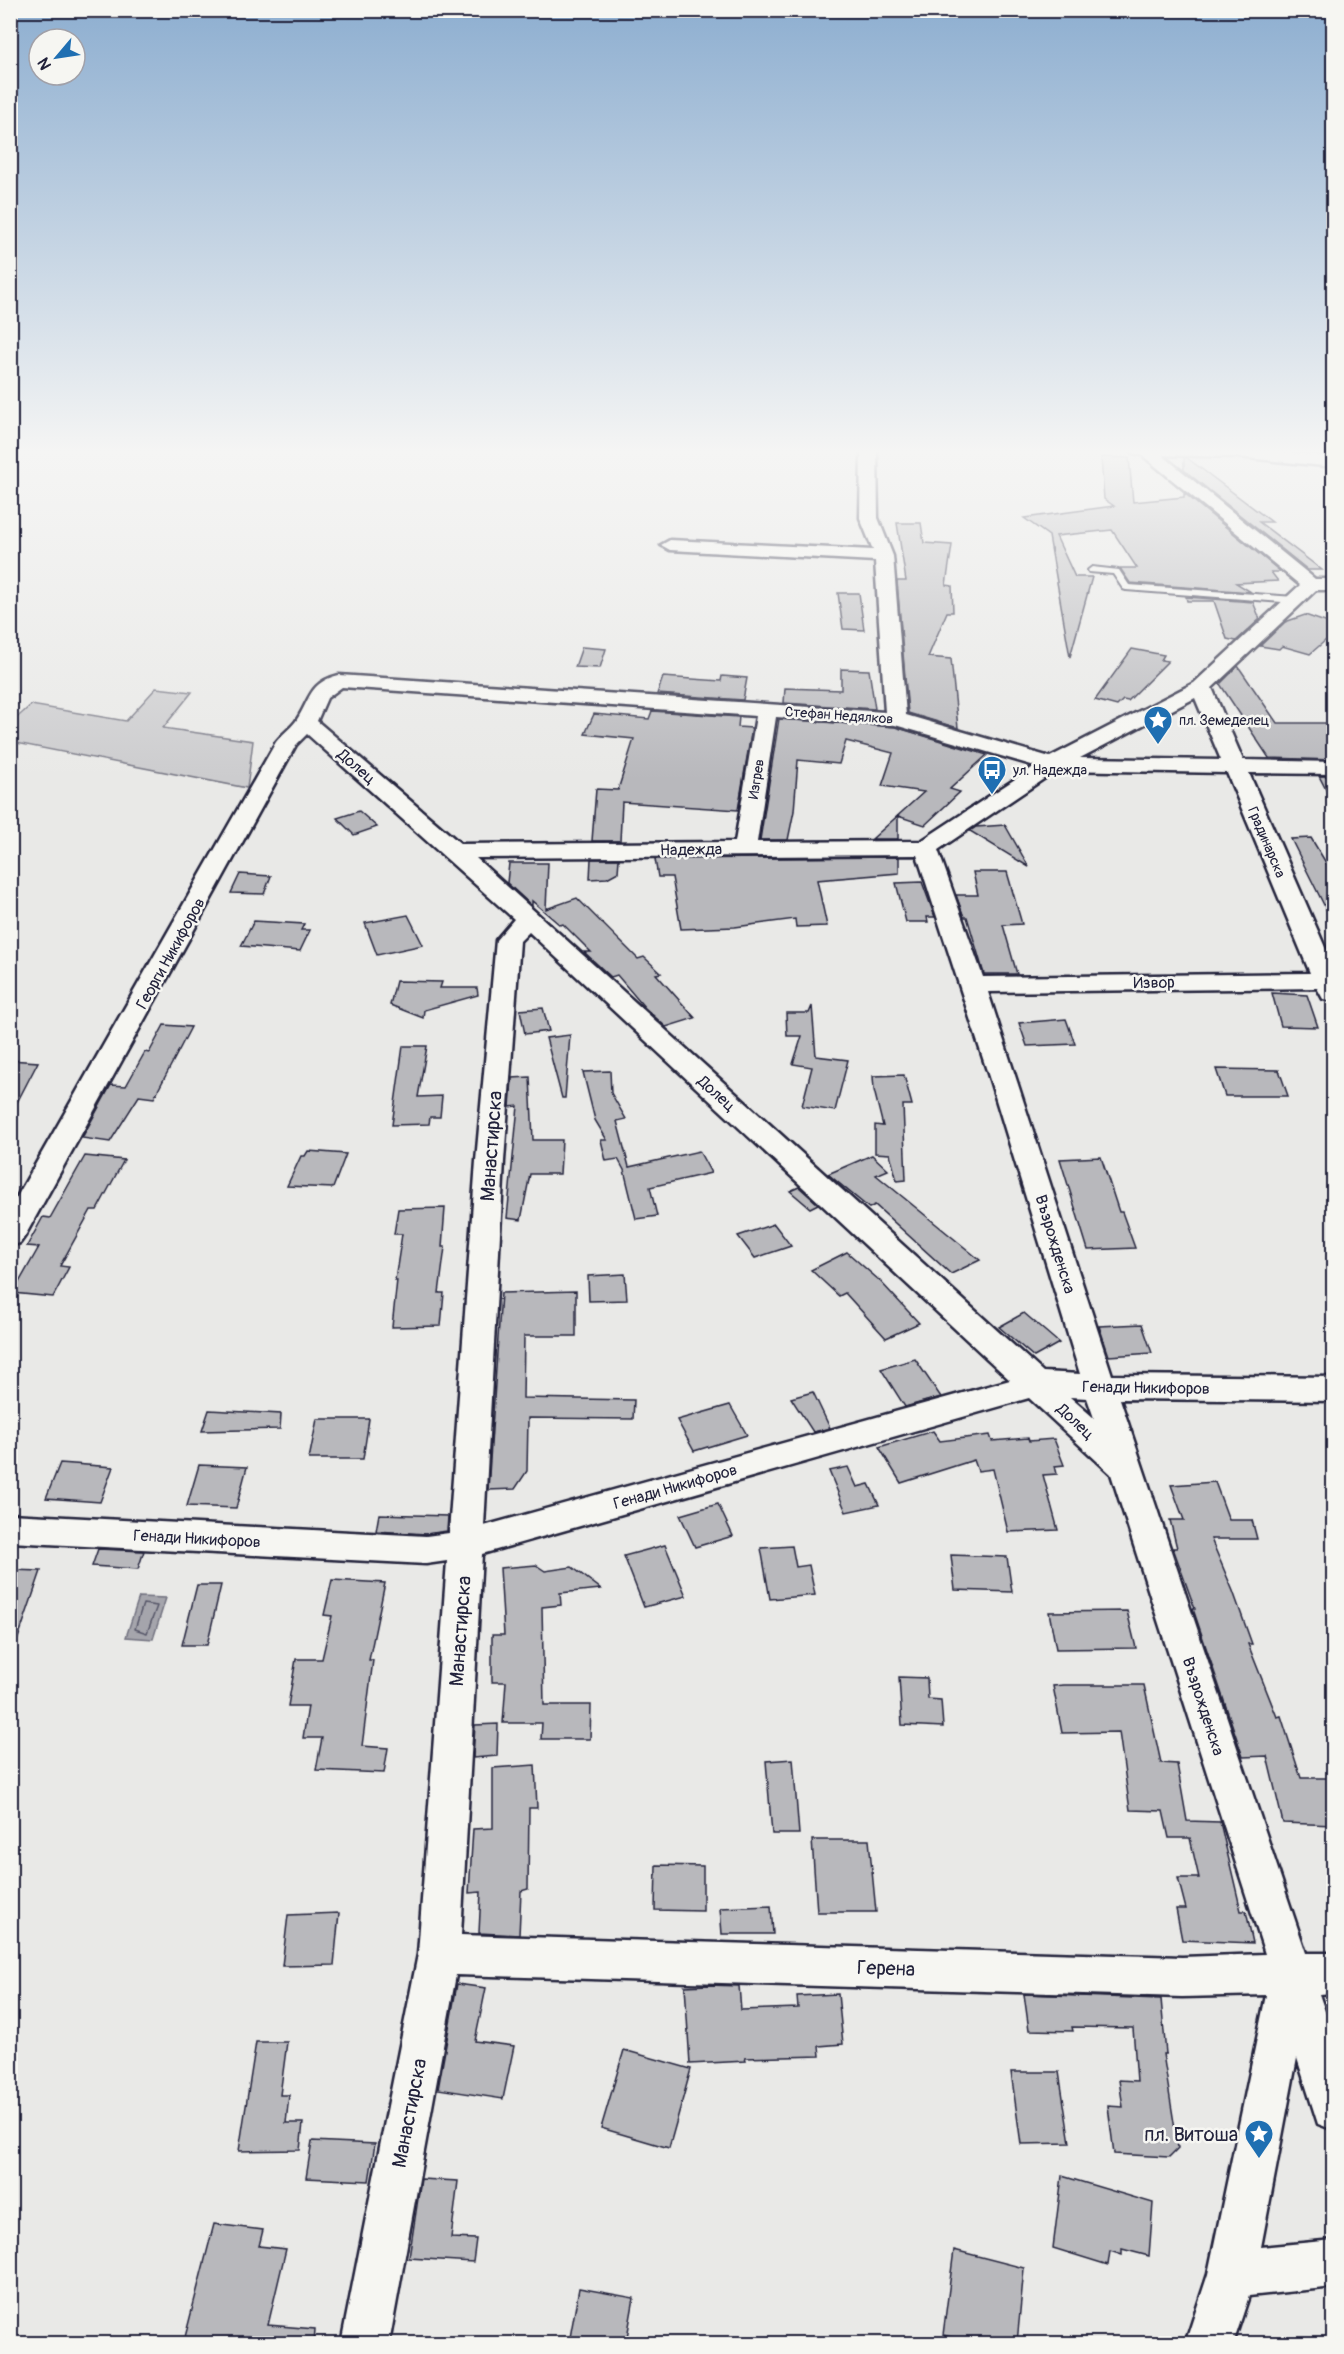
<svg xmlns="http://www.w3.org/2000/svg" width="1344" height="2354" viewBox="0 0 1344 2354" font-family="Pangolin,sans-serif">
  <rect width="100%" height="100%" fill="#e9e9e7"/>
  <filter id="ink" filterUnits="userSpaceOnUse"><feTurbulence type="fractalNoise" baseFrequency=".0167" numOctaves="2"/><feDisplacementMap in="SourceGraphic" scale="12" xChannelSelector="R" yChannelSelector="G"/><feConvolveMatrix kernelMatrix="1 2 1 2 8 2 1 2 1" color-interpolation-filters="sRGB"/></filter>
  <g filter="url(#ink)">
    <path fill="#ccccce" stroke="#777784" stroke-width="1.5" d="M156,688L192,692L163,728L253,741L247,788L11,742V723L31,705L126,721Z"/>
    <path fill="#a5a5ac" stroke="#71717f" stroke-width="1.5" d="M139,1597L166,1598L153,1639L126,1637Z"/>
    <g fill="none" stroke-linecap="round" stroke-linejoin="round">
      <path stroke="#565668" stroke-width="1.5" d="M143,1604L157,1606L147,1633L135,1629Z"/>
      <path fill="#a5a5ac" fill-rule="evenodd" d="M1279,450H1334V458L1287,455Z"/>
    </g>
    <g fill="#b8b8bc" stroke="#22223b" stroke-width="1.5">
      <path d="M1101,457L1129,458L1133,502L1184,497V493L1281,572H1271L1278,581L1236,583L1251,592L1130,583L1120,568H1137L1112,530L1056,536L1075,577H1092L1070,657L1049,536L1024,518L1114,506L1104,499Z"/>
      <path d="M1184,458H1187L1272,522H1259L1322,570H1308L1184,470Z"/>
      <path d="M897,523H921L924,543L952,545L946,585L952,586L953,612H947L928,657L951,659L958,728L908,713L897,581H906Z"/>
      <path d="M838,593H859L864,630L843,629Z"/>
      <path d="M1186,597L1253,602L1260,619L1236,641L1227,639L1214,601H1187Z"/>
      <path d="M1305,615L1334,625V633L1310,654L1282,646L1279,649L1260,646L1285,622Z"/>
      <path d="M582,647L606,649L600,668L575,667Z"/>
      <path d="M1132,649L1164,655L1161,660L1168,661L1128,701L1123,700L1117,706L1095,700Z"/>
      <path d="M1238,666L1277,723H1334V760L1269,758L1220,684Z"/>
      <path d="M841,669L869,670L875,709L784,703L785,688L841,690Z"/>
      <path d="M722,676L747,678L743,700L657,694L663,677L721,681Z"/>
      <path d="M652,711L739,717L738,727L752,728L738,810L622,802L620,841H592L596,789L618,790L634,739L585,734L594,714L649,719Z"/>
      <path d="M779,719L895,727L987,755L950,789L960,792L925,825L898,816V839H872L924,792L882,786L893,753L846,741L839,764L798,760L794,811L788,840H760Z"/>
      <path d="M1319,776H1334V805Z"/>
      <path d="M359,811L377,827L354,835L337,818Z"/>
      <path d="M1005,825L1029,867L970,831L976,827Z"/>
      <path d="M1311,838L1334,876V925L1291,839Z"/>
      <path d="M899,857V873L817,880L827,926L796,927L795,919L735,927L681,929L672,877H658L655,859Z"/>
      <path d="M591,859H619L618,872L607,878L590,879Z"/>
      <path d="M509,863H548L546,909L577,898L638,959L644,957L661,973L656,974L695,1018L666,1027L645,1008L617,975L611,977L584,952H591L563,924L560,925L532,901V906L507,883Z"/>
      <path d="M973,872H1007L1022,924L1003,925L1017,974H984L967,917H964L956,895H978Z"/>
      <path d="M240,874L271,876L264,894L231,893Z"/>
      <path d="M922,882L935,917H927L928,922H906L896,883Z"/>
      <path d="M408,915L423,945L377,955L365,923Z"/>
      <path d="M254,921L304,924L301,930H310L300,951L241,946Z"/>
      <path d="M396,981L442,982L440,988H477L478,995L424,1010L423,1018L390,1005Z"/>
      <path d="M1272,993L1307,995L1318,1027L1281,1026Z"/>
      <path d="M812,1006L816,1056L848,1060L835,1111L802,1106L812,1067L793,1064L802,1036H787L786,1013H809Z"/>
      <path d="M543,1008L549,1031L525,1034L520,1010Z"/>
      <path d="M1066,1019L1075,1044L1027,1046L1019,1023Z"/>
      <path d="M164,1025L191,1027L154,1098L139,1096L110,1142L82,1138L111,1085L126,1086L145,1052L149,1053Z"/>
      <path d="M570,1035L565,1098H562L546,1038Z"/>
      <path d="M403,1046H427L418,1097L442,1096L440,1117H430L429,1124L392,1125Z"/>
      <path d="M10,1060L38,1062L10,1116Z"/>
      <path d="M1216,1069L1279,1070L1288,1096H1225Z"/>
      <path d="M610,1071L611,1093L626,1119L617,1121L629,1167L699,1151L711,1173L650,1187L657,1216L636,1219L624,1170L618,1159L606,1161L601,1140H607L595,1120L583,1072Z"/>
      <path d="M904,1075L912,1105H903L906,1180L897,1181L890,1154L875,1153V1125L883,1126L874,1090L873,1076Z"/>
      <path d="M530,1077L533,1140H562L560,1174H530L521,1220L507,1218L518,1106L510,1107L512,1078Z"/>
      <path d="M308,1151L346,1154L333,1188L287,1186L301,1156H305Z"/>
      <path d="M872,1155L888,1170L876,1175L980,1260L951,1274L875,1205L869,1208L828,1174Z"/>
      <path d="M85,1156L124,1160L97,1210H91L60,1266L69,1267L53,1297L13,1293L39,1247L27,1246L43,1217L50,1218Z"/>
      <path d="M1101,1157L1119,1212H1122L1135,1248L1088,1250L1060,1159Z"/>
      <path d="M799,1187L818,1204L810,1208L790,1191Z"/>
      <path d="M445,1208L442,1247H445L439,1293H444L441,1326L392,1327L397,1280H395L402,1234H394L398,1209Z"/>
      <path d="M774,1224L791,1246L755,1258L738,1236Z"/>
      <path d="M847,1252L880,1281L919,1323L886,1338L845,1293L839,1296L811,1270Z"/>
      <path d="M625,1274L627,1300L589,1301L588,1276Z"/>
      <path d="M576,1291V1336H524L523,1398L634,1400L633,1419L528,1418L527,1471L515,1489L488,1490L501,1293Z"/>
      <path d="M1024,1313L1059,1343L1034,1357L999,1327Z"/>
      <path d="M1142,1324L1152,1353L1109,1356L1099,1326Z"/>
      <path d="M915,1359L941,1397L905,1407L881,1369Z"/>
      <path d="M813,1392L830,1428L813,1432L791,1398Z"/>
      <path d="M730,1405L747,1435L694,1451L677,1420Z"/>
      <path d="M209,1410L281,1414L280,1429L202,1431Z"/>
      <path d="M317,1419H369L363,1459H309Z"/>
      <path d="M933,1431L940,1441L990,1435L992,1441L1028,1438L1029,1441L1054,1439L1064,1465L1055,1466L1057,1474L1043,1475L1058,1530L1008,1532L993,1469L978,1471L974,1460L901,1483L879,1447Z"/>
      <path d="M60,1463L113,1467L100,1502L46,1498Z"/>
      <path d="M199,1465L247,1467L236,1508L187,1506Z"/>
      <path d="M848,1467L857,1487L869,1484L879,1505L846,1512L829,1471Z"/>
      <path d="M1215,1482L1229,1520H1252L1257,1539H1211L1233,1591L1252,1644H1248L1277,1717L1281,1716L1301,1778H1334V1825L1283,1823L1267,1756L1243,1757L1193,1609H1195L1173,1548H1177L1170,1520H1184L1171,1485Z"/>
      <path d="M718,1504L733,1536L695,1547L680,1515Z"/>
      <path d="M379,1514L448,1516L447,1531L426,1534L376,1531Z"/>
      <path d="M665,1545L686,1596L644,1607L624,1556Z"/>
      <path d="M792,1546L796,1567L809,1565L815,1595L770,1599L761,1548Z"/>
      <path d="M98,1549L144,1551L138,1569L92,1566Z"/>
      <path d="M951,1555L1007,1557L1012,1592L955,1590Z"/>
      <path d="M536,1565L545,1571L572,1567L601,1589L560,1593L561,1605L542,1607L544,1705H591L590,1739H541L542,1723H503L506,1682H492V1635H504L500,1568Z"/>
      <path d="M10,1570L41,1571L14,1650L10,1649Z"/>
      <path d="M332,1580L385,1583L369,1660H373L362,1746L388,1748L384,1773L316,1770L322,1738H303L308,1706H288L296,1659H322L332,1616L324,1615Z"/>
      <path d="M197,1585H221L207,1645H182Z"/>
      <path d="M1127,1611L1136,1648L1056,1649L1049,1612Z"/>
      <path d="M899,1677L927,1678L928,1699L941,1700L943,1727L902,1725Z"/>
      <path d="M1064,1685H1144L1161,1763L1177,1764L1187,1821L1220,1822L1241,1911H1246L1253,1943L1182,1940L1176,1909H1186L1178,1878H1199L1190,1838H1169L1163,1811L1130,1810L1119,1732L1062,1733L1053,1686Z"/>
      <path d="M498,1724L497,1756L473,1758L475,1725Z"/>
      <path d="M793,1759L799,1834H772L766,1761Z"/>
      <path d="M535,1765L537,1808H529L528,1889L521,1891L519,1935L479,1933L481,1892L469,1893L473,1829L493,1828V1768Z"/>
      <path d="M812,1840H869L876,1912H817Z"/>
      <path d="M656,1865L703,1866V1911L655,1910Z"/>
      <path d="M771,1906L773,1934H722L720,1908Z"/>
      <path d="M339,1913L334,1965L282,1966L288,1915Z"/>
      <path d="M457,1984L486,1988L475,2041L514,2046L503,2099L438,2089Z"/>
      <path d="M708,1985L739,1986L741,2010L798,2008L797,1996L838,1994L843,2044L819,2046L820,2056L745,2058L746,2061L690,2064L685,1986Z"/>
      <path d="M1024,1994L1161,1999L1166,2054H1163L1178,2148L1169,2157L1114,2154L1108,2106L1123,2107L1119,2080L1137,2081L1133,2028L1072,2027L1073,2031L1029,2030Z"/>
      <path d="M256,2042H287L280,2095H289L286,2123H303L300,2150L239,2151Z"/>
      <path d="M624,2050L691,2069L669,2148L601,2128Z"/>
      <path d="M1011,2072H1059L1070,2143L1021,2144Z"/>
      <path d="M312,2141L375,2144L369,2181L306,2178Z"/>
      <path d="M1062,2176L1153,2203L1149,2256L1122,2249V2255L1110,2251L1108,2265L1053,2248Z"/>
      <path d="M421,2179L458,2181L451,2238L476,2239L473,2262L409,2258Z"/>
      <path d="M214,2224L263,2230L259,2246L286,2249L268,2325L315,2329L314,2343H209L184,2341Z"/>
      <path d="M954,2250L1024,2268L1017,2343H976L943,2335Z"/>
      <path d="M579,2288L634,2298L626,2343H569Z"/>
    </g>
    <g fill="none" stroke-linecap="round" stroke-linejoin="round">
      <g stroke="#22223b" stroke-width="4">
        <path id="lane" d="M1092,567L1119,570L1129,585L1295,597L1299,600L1295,603L1126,590L1123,589L1113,574L1089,572L1088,570Z"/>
      </g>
      <g stroke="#22223b" stroke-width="5">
        <path id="street" d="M861,450H877L878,518L893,556L906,715L1050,757L1194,683L1300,585L1142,455L1133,453L1131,450H1261L1334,457V467L1237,457L1162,455L1315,579H1334V590H1316L1212,688L1243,760L1334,762V774L1249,773L1334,968V1001L1323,999L1317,988L988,992L1112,1375L1334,1377V1401L1120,1399L1306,1953H1334V1993L1319,1994L1334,2037V2130L1318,2124L1297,2058L1261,2247L1334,2240V2287L1249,2296L1233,2344H1185L1208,2274L1266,1995L1182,1997L456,1975L389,2344H341L418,1954L447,1561L426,1564L10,1542V1514L426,1536L449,1533L476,1161L496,940L514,919L307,734L296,745L25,1236L20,1243L10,1246V1209L276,742C282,734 290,729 296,721C311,699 308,683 339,675L885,712L875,561L670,550L661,545L670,540L873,550L860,518ZM342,687L756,716L735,842L461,844L317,721L327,698ZM1195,698L1221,760L1080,758ZM776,717L895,725L1035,766L921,841L757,842ZM1057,770L1227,773L1310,973L983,977L938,850ZM917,855L990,1080L1080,1374L1043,1372L476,858ZM529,932L1010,1380L484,1526L504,1161L520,941ZM1070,1397L1087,1398L1094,1418ZM1029,1398L1111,1474L1265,1954L1182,1957L461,1935L482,1554Z"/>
      </g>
      <use href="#lane" fill="#f6f6f2" fill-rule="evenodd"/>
      <use href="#street" fill="#f6f6f2" fill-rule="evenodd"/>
    </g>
  </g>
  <linearGradient id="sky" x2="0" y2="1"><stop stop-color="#8daed0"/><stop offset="0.58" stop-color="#f5f5f4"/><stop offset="1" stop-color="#f5f5f4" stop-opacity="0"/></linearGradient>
  <rect width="1344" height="779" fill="url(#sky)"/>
  <defs>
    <g id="sight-pin" transform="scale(1.5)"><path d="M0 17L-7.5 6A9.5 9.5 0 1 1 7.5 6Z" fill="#1f6fb2" stroke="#f6f6f2"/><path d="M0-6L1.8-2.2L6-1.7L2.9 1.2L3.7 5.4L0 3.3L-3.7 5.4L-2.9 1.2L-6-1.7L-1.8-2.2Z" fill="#fff"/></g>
    <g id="bus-pin" transform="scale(1.5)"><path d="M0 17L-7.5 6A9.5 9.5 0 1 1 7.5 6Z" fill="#1f6fb2" stroke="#f6f6f2"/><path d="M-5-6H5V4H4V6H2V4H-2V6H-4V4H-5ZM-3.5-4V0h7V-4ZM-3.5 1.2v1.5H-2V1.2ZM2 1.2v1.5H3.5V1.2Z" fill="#fff"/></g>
  </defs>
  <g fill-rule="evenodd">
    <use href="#sight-pin" x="1158" y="720"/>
    <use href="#bus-pin" x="992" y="770"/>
    <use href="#sight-pin" x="1259" y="2134"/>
  </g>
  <g text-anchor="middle" stroke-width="5" stroke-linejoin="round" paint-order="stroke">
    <g font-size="14" fill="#22223b" stroke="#f6f6f2">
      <text transform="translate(839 715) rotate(4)" y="5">Стефан Недялков</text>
      <text transform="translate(756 779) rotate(-81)" y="5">Изгрев</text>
      <text transform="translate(1267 842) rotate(67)" y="5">Градинарска</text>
    </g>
    <g font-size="14" fill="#22223b" stroke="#f6f6f2" text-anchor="start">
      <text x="1179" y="725">пл. Земеделец</text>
      <text x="1013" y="775">ул. Надежда</text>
    </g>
    <g font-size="16" fill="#22223b" stroke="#f6f6f2">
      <text transform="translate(357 766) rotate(41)" y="6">Долец</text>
      <text transform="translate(691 849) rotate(-1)" y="6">Надежда</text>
      <text transform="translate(170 953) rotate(-61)" y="6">Георги Никифоров</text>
      <text transform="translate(1154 982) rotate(-1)" y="6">Извор</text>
      <text transform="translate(717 1093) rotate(42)" y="6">Долец</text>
      <text transform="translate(1056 1244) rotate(73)" y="6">Възрожденска</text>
      <text transform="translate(1146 1387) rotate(1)" y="6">Генади Никифоров</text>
      <text transform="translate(1076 1421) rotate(43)" y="6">Долец</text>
      <text transform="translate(675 1486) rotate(-16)" y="6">Генади Никифоров</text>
      <text transform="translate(197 1538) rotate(3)" y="6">Генади Никифоров</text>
      <text transform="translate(1204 1706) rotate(72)" y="6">Възрожденска</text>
    </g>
    <g font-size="20" fill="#22223b" stroke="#f6f6f2">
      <text transform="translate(491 1146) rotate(-86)" y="7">Манастирска</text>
      <text transform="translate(460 1631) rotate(-86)" y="7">Манастирска</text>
      <text transform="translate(886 1968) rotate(2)" y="7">Герена</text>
      <text transform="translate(409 2113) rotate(-79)" y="7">Манастирска</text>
    </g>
    <g font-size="20" fill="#22223b" stroke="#f6f6f2" text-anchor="end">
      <text x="1238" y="2141">пл. Витоша</text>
    </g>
  </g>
  <rect width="1344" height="2354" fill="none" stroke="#f6f6f2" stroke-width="36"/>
  <rect x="18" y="18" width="1308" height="2318" fill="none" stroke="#22223b" stroke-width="2" filter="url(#ink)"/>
  <g transform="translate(57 57) rotate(241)"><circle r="28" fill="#f6f6f2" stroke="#a1a1a9" stroke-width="1.5"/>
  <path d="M0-4.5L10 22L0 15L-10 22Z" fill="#1f6fb2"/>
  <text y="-9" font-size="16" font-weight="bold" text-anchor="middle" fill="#22223b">N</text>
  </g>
</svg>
